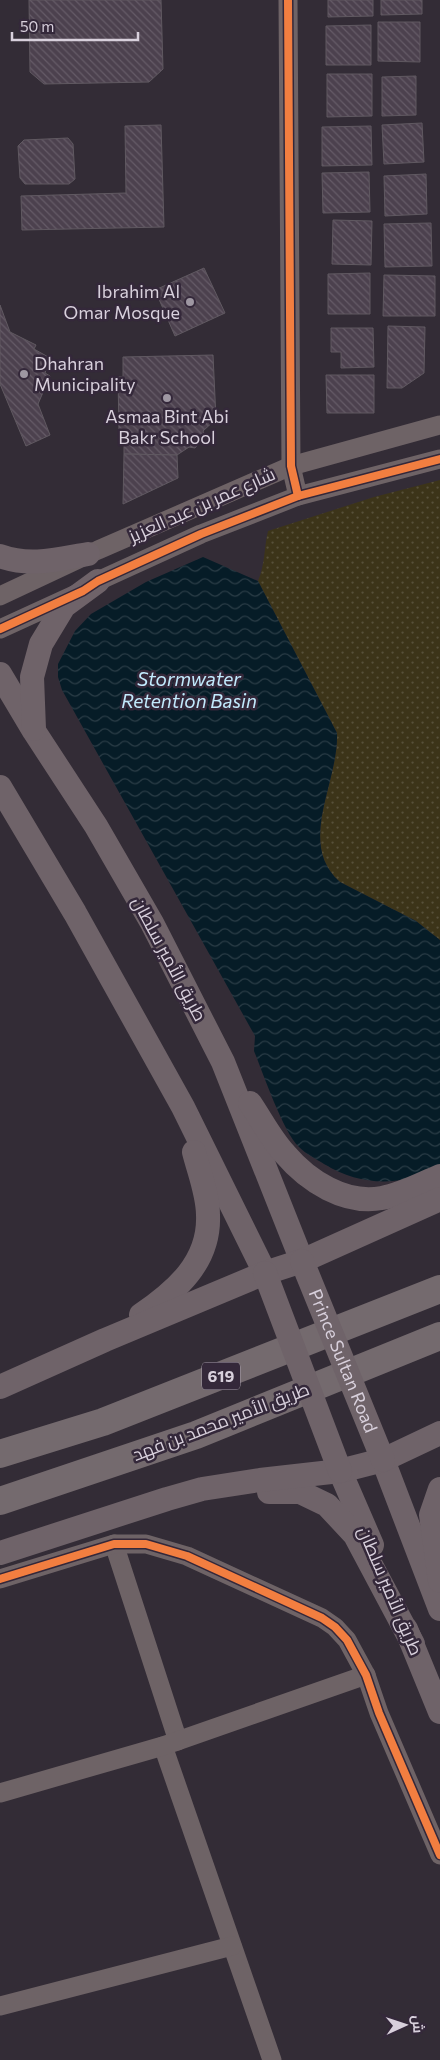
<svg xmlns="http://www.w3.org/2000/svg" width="440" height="2060" viewBox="0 0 440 2060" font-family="Commissioner,Cairo,sans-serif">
  <defs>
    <pattern id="sand-dots" width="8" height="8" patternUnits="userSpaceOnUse" patternTransform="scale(1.25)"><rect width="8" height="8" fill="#3c3419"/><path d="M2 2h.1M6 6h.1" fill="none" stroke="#57503a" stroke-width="1.8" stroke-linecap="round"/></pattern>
    <pattern id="water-waves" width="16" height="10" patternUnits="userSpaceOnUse" patternTransform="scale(1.25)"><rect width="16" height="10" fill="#061c27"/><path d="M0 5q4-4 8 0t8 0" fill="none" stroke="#2a3c46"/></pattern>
    <pattern id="building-back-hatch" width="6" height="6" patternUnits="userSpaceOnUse" patternTransform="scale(1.25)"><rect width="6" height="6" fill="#4c414e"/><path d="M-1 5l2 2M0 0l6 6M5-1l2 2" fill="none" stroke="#655b67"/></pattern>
  </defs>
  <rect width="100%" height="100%" fill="#332c36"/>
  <path fill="url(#sand-dots)" d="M440,480V940L416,921L340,882C296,843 339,783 337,733L258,581C265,565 264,548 268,531L374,497Z"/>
  <path fill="url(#water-waves)" d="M203,557L258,581L337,733C339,783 296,843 340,882L416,921L440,940V1168C400,1186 362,1187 324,1164C316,1159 306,1154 299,1147C283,1132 263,1073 254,1051L255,1036L62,690L58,677V664L75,631L91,614L146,582Z"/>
  <g fill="url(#building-back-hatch)" stroke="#605961">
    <path d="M29,0H161L163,69L149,82L44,84L30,72Z"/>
    <path d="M328,0H373V16L328,17Z"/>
    <path d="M381,0H422V14L381,15Z"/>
    <path d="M378,22H420V62L378,61Z"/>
    <path d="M371,25V65H326V26Z"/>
    <path d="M327,74H372V116L327,117Z"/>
    <path d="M416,76V115L382,116V77Z"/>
    <path d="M422,123L424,162L384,164L382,125Z"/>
    <path d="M161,125L164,227L22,230L21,196L126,193L125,126Z"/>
    <path d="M371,126L372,165L322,166V127Z"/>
    <path d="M68,138L73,144L75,179L69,184H25L20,178L18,146L24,140Z"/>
    <path d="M369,172L370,212L323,213L322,173Z"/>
    <path d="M426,174L427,214L385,216L384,176Z"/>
    <path d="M333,220L372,221L371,265L332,264Z"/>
    <path d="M431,223L432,266L385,267L384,224Z"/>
    <path d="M204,268L225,313L175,336L155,290Z"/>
    <path d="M370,273V314H328V274Z"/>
    <path d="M384,275L435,276V316H383Z"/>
    <path d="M0,305L10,332L36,345L34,349L50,358L45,373L50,376L38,404L50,435L26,446L0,384Z"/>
    <path d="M388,326L425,327L424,373L402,388H387Z"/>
    <path d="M331,328H373L374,367L341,368V352H331Z"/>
    <path d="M213,355L216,419L203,431L205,436L195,448L189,447L177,455L124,454V431H119L118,377H123V357Z"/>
    <path d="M326,375H374V413H327Z"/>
    <path d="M124,454L177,455L178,478L123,504Z"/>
  </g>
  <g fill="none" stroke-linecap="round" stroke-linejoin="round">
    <g stroke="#6e6366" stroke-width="19">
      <path d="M288,0L291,466L298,496"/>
      <path d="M0,596L98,550L291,466L440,425"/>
      <path d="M0,629L83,591L98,581L201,534L298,496L440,459"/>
      <path d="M114,1544L178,1741"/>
      <path d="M0,1579L114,1544H146L187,1556L322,1618L335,1627L347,1640L366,1675L379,1713L440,1855"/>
      <path d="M163,1746L272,2060"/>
      <path d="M0,1793L163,1746L366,1675"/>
      <path d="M0,2006L232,1946"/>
    </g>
    <g stroke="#6f6369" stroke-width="24">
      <path d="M0,556C30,567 58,559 88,554"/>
      <path d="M0,674L34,731L96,826L152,923L223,1062L302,1261"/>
      <path d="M34,729L32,677L41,644L64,606L98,581"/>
      <path d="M0,787L75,913L183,1107L265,1273"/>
      <path d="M250,1103C261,1119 271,1139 285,1154C308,1181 345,1205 382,1198C403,1194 421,1184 440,1176"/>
      <path d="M141,1315C176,1291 210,1262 208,1215C208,1194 199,1172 194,1152"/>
      <path d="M0,1387L105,1340L265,1273L302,1261L440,1199"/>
      <path d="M383,1460L440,1609"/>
      <path d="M340,1471L372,1545"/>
      <path d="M269,1492H300L327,1505L355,1535L413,1644"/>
      <path d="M0,1553L167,1499L202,1489L260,1480L340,1471L383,1460L440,1433"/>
      <path d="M440,1581L431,1515L440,1489"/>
      <path d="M406,1629L440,1712"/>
    </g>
    <g stroke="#746a6e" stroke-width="28">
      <path d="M0,1454L103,1422L440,1289"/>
      <path d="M0,1501L196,1435L440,1336"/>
    </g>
    <g stroke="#6f6369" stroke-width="24">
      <path id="s1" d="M302,1261L383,1460"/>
      <path d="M265,1273L340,1471"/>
    </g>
    <g stroke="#34283a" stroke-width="11">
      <g id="cycleway">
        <path d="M288,0L291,466L298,496"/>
        <path d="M0,629L83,591L98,581L201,534L298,496L440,459"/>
        <path d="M0,1579L114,1544H146L187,1556L322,1618L335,1627L347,1640L366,1675L379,1713L440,1855"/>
      </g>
    </g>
    <use href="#cycleway" stroke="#f27e40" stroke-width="8"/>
  </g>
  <g fill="#9e97a2" stroke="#34283a" stroke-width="2">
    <circle cx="190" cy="302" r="5"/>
    <circle cx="24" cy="374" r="5"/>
    <circle cx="167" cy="398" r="5"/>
  </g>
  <g text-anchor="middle" stroke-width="5" stroke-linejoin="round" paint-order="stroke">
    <rect fill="#34283a" stroke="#a79eab" stroke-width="1" x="202" y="1362.5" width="38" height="27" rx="4"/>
    <g font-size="16" font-weight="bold" fill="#d8d0dc">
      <text x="221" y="1382">619</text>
    </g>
    <g font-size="18" fill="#d8d0dc" stroke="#34283a" text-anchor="end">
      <text x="180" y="298">Ibrahim Al<tspan x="180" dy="21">Omar Mosque</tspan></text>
      <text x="34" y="370" text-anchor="start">Dhahran<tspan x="34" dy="21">Municipality</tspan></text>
      <text x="167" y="423" text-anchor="middle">Asmaa Bint Abi<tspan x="167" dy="21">Bakr School</tspan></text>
    </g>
    <g font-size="18" fill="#d8d0dc" stroke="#34283a">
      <text transform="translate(202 505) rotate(-24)" y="6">شارع عمر بن عبد العزيز</text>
      <text transform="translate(169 959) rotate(62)" y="6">طريق الأمير سلطان</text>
      <text dy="6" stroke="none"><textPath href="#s1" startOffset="108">Prince Sultan Road</textPath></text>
      <text transform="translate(221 1422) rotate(-21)" y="6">طريق الأمير محمد بن فهد</text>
      <text transform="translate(390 1591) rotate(67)" y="6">طريق الأمير سلطان</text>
    </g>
    <g font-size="19" font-style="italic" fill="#c2eafd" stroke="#34283a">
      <text x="189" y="686">Stormwater<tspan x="189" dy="22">Retention Basin</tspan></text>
    </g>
  </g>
  <g transform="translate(405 2025) rotate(87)" stroke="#34283a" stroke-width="4" paint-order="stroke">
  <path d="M0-4L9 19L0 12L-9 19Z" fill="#d8d0dc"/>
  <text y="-8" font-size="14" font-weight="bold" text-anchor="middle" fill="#d8d0dc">ش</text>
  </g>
  <path d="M12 32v8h126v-8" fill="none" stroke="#d8d0dc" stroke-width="2.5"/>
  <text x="20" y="32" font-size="15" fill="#d8d0dc" stroke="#34283a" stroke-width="4" paint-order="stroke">50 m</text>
</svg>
